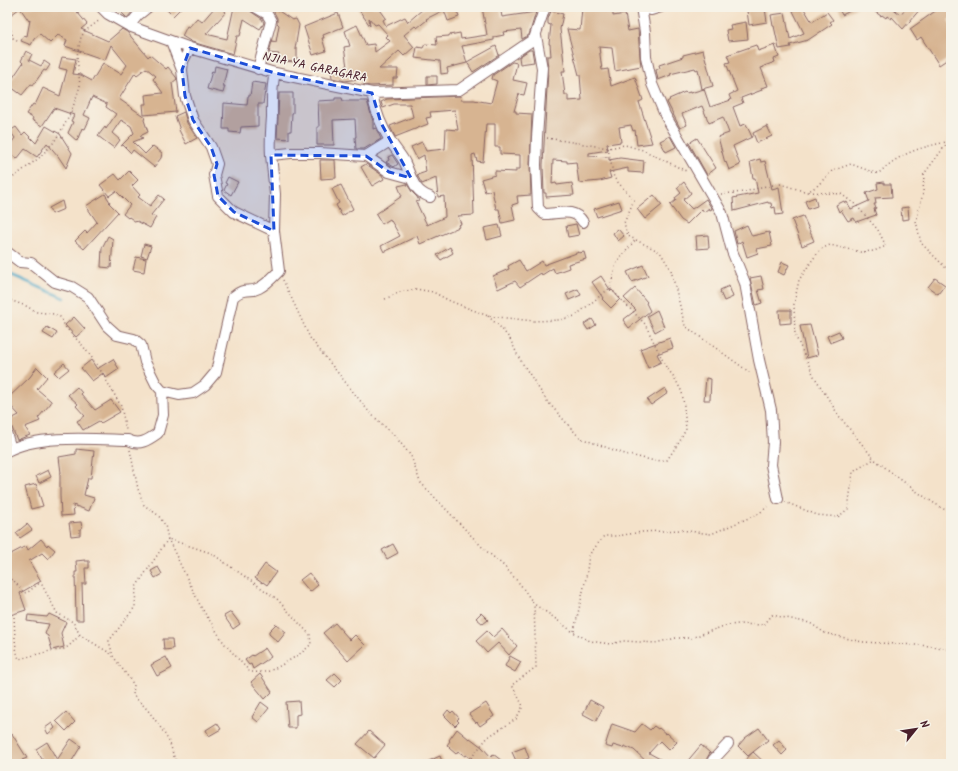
<svg xmlns="http://www.w3.org/2000/svg" width="958" height="771" viewBox="0 0 958 771" font-family="Kalam,sans-serif">
<style>
.lines{fill:none;stroke-linecap:round;stroke-linejoin:round}
.stream{stroke:#48a7c7;stroke-width:2.5}
.building{fill:#d7b491}
.lane-casing{stroke:#866363;stroke-width:7}
.street-casing{stroke:#866363;stroke-width:12}
.path{stroke:#866363;stroke-width:1.5;stroke-dasharray:1 3;stroke-linecap:butt}
.lane{stroke:#fff;stroke-width:5}
.street{stroke:#fff;stroke-width:10}
.marked{fill:#1d4ed8;fill-opacity:0.2;stroke:#1d4ed8;stroke-width:3;stroke-dasharray:8 5;stroke-linejoin:round}
.labels{text-anchor:middle;stroke-width:3;stroke-linejoin:round;paint-order:stroke}
.street-label{font-size:12px;fill:#4a1f2b;stroke:#f7f3e8}
</style>
<rect width="100%" height="100%" fill="#f7f3e8"/>
<filter id="ink" filterUnits="userSpaceOnUse"><feTurbulence type="fractalNoise" baseFrequency=".025" numOctaves="2"/><feDisplacementMap in="SourceGraphic" scale="8" xChannelSelector="R" yChannelSelector="G"/><feConvolveMatrix kernelMatrix="1 2 1 2 8 2 1 2 1" color-interpolation-filters="sRGB"/></filter>
<filter id="wash" filterUnits="userSpaceOnUse"><feTurbulence type="fractalNoise" baseFrequency=".012" numOctaves="4" result="noise"/><feDisplacementMap in="SourceGraphic" scale="16" xChannelSelector="R" yChannelSelector="G"/><feGaussianBlur stdDeviation="0.9" result="paint"/><feColorMatrix in="noise" values="0 0 0 0 0 0 0 0 0 0 0 0 0 0 0 0 0 1.4 0 .05"/><feComposite in="paint" operator="in"/></filter>
<g filter="url(#wash)">
<rect width="100%" height="100%" fill="#f4e2ca"/>
<g class="lines">
<!-- stream -->
<path class="stream" d="M7,273l57,25"/>
</g>
<g id="blocks">
<!-- building -->
<path class="building" d="M7,7h66l14,17 -6,5 27,12 14,-12 5,3 21,25 2,-2 16,14 2,-2 8,10 1,2 -5,4 4,29 -32,3 -1,-11h3l-1,-9 18,-2 -10,-14 3,-3 -10,-8 -9,7 -2,-2 -16,26 26,18 -1,3 4,12 -8,4 3,2 -10,4 12,12 8,-8 9,7 -1,5 -7,9 -21,-17 -2,3 -8,-8 -2,1 13,-13 -3,-7 -10,-6 -9,13 8,7 -6,8 -16,-12 7,-9 1,2 10,-15 -10,-7 1,-3 -15,-7 -8,18 6,3 -5,11 -3,-1 -5,13 -9,-8 5,-11 -2,-1 3,-6 -20,-7 -12,18 -10,-6 1,-2 -7,-4 7,-10 2,1 8,-17 17,8 7,-26 -8,-2 3,-11 14,2 -3,15 8,1 11,6 11,-18 18,11 6,-9 -16,-20 -6,15 -40,-14 2,-6 -9,-5 -8,8 -10,-9 -6,5 -3,6 -10,-4 3,-6 3,1 3,-16 -1,1 -9,-13 -13,10z
M125,7h6l3,3 -7,8 -7,-7z
M164,7h18l-9,9z
M215,7h5l6,5 -20,22 21,5 7,-32h15l1,4 12,8 2,4 -4,6 -16,-10 -4,17h-3l-4,18 -41,-12 -10,-6 5,-10 2,1 8,-9 5,4z
M268,7h5l19,13 4,-1 3,6 -4,24h2v13l-19,-1 1,-7 -10,-1 3,-12 4,1 3,-17 -2,-2v-5l-5,-10 -1,1z
M357,7h21l8,11 -3,2 3,6 19,-9 3,5 15,-13 5,-2h28l3,10 -11,4 -4,-11 -18,9 1,1 -10,8 -2,-2 -11,9 10,12 -10,9 -5,-5 -20,18h19l-1,9h-4v7l-23,1 -6,-1v-7l-19,3 -13,-3 -1,-8 16,-3 -3,-20 6,-1 -5,-15 12,-6 9,20 8,-1 1,8 15,-11 -4,-4 2,-2 -10,-11 -3,1 -6,-7 1,8z
M482,7h18l2,10 34,-5 -7,23 -7,4 -1,-9 -18,2 1,3 -10,2v3l-32,6 5,17 -20,5 1,5 -7,1 -1,-13 -25,-3 2,-11 6,1 2,-4 12,1 -1,-8 13,-1v-1l11,-2 1,6 26,-4z
M599,7h14v9l12,-2 3,17 10,-2 2,28 1,9 -26,5 -3,-23 -13,-1 3,23 6,-1 3,17 24,-9 8,23 -4,2 13,41 -15,2 -2,-15 -2,1 -2,-6 -12,2 2,15 -14,2 1,6 -19,3v3l20,1v3l11,-2 24,3 -1,12 -15,-1v-4l-19,4 2,6 -11,3 -21,2 -3,-21 -9,1v-2l-14,-1 -1,24 4,-1 1,2 15,-2 2,12 -28,2v-4h-2l-1,-28 5,-97 -1,-8v-4h4l-1,-12h-1l2,-19 -3,-1v-5l3,-8 12,3 -3,15 5,42h-3l3,24h3v6l14,-1 -2,-25h-1l-12,-46 13,1 2,-22 17,2z
M791,7h12l9,15 15,-10 6,8 -3,2 2,2 -24,16 -18,5 1,2 -12,2 -5,-23h-1l-2,-11 14,-2 5,26 14,-6z
M838,7h20l-16,8z
M868,7h23l9,7 8,-7h14l-19,22 -11,-12 -1,2 -4,-3 -1,2 -4,-3 -1,1z
M941,7h10v11l-3,2 3,6v31l-12,8 -18,-28 -4,3 -7,-11z
M765,8l2,14 -18,3 -2,-14z
M338,13l5,14 -20,8 1,3h-2l4,13 -13,4 -9,-28z
M746,22l2,17 -20,2 -2,-11 5,-1 -1,-4z
M756,45l2,6 17,-6 4,12 -5,2 1,3 -11,4v1l-3,1 7,18 -7,2 1,2 -21,8 2,5 -10,4 7,19 6,-2 6,13 -19,9 7,19 -11,5 -3,-8 -1,1 -7,-26 11,-4 -6,-16 -14,6 -7,-17 -20,8 5,11 -7,3 -13,-26 3,-2 -1,-1 16,-7 1,1 4,-1v1l14,-4 6,18 21,-7 -2,-5 8,-4 -11,-28 4,-1 -3,-7z
M496,46l3,9 -26,17 -6,-10z
M529,50h3l2,12 -14,2 -1,-7z
M703,50l10,36 -11,3 -4,-20 -2,1 -1,-2 -25,6 1,1 -13,5 -2,-10 4,-2 -1,-3 24,-8v-2z
M26,51l6,3 -3,6 12,6 3,-5 6,4 -4,6 -2,-1 -11,15 -2,-1 -9,11 -14,-10 15,-22 -2,-2z
M512,62l5,1 -4,17 14,3 -3,12 -5,-1 -5,17h2v2l16,1 -2,51 1,30 -14,1 1,7 -6,2 3,15 -13,3 -3,-14h-3l-4,-19 -7,2 -4,-13 14,-4v-4l21,1v-3h4v-14l-20,-1v-7h-5v-23h-9l-3,38 -6,-1 -2,-7 -3,1 2,60 -16,1 3,8 -3,1 1,2 -39,17 -3,-8 -33,16 -3,-6 19,-10 -10,-17 -8,5 -6,-10 26,-18 -4,-10 9,-2 5,8 5,5 2,4 -3,1 11,23 18,-8 -1,-21 -6,1 -2,-19 -14,6 -5,-9 9,-3 -2,-17 -7,4 -6,-12 11,-5 4,9 19,-2 1,-20 12,1 -3,-20 -25,2 1,5 -5,1 2,6 -33,13 -5,-11 23,-9 -3,-13h-16l-11,4 -2,-6 6,-3 73,-3 1,4h13l17,3 6,-22 -5,-2 1,-4z
M215,66l12,3 -4,17h2l-2,7 -16,-4 5,-18 2,1z
M427,76h10v8l-10,1z
M252,82l14,2 -3,20h-5v22l-17,1 -1,6 -11,-1v-3h-6l1,-26 23,2 1,-9h2z
M279,93h14v20h-1l-1,18h-2v8l-12,-1z
M335,98h7l1,3h24l6,20v8l3,-1 5,11 -17,10h-8l-1,-12h1l-1,-18 -22,1 1,25h-17v-18h2l-1,-26 17,-1z
M184,112l3,11 10,15 -11,6 -7,-14h1l-5,-14z
M46,126l14,8 12,19 -6,15 -8,-12 -11,-13 -10,14 -12,-8 -8,10 -10,-8 3,-4 -1,-1 6,-8 -5,-7 6,-4 6,8 3,-3 11,11z
M767,126l5,10 -15,7 -4,-10z
M670,136l6,11 -10,5 -6,-11z
M697,138l19,30 -9,7 -18,-32z
M392,155l6,9 -4,3 -8,-5 3,-2 -1,-3z
M760,159l1,3 4,-1 7,28 7,-2 4,27 -7,1 -1,-8 -3,1 -1,-5h-3v-1l-34,9 -1,-13 25,-5 -3,-15h-2l-3,-16z
M320,160h15l1,18 -15,1z
M366,164l16,11 2,4 -12,7 -11,-19z
M129,171l9,9 -6,6 8,9 -2,2 12,9 9,-11 5,4 -13,16 5,2 -6,11 -13,-7 -1,1 -7,-5 -1,1 -5,-4 7,-9 -14,-14 -7,5 -9,-11 15,-11 5,6z
M228,177l10,5 -7,13 -7,-5 3,-6 -2,-1z
M684,182l7,11 -8,7 9,9 14,-10 6,10 -2,1 -1,-2 -5,4 -2,-3 -15,15 -6,-4 -11,-15 6,-5 -1,-2 6,-5 -4,-5z
M884,182v2h7l1,13 -17,1 1,6h-2l2,4 -2,1 2,6 -20,7 -2,-4 -6,3 -7,-11 -2,2 -3,-7 8,-4 1,2 2,-1 4,7 18,-8 -3,-8 12,-4 -1,-6z
M341,185l12,24 -11,7 -6,-11 3,-2 -7,-14z
M105,194l5,8 -1,1 9,9 -34,37 -9,-8 10,-10 2,2 10,-11 -11,-16z
M654,195l8,10 -17,14 -8,-10z
M815,197l2,9 -9,3 -3,-8z
M62,201l2,8 -12,5 -3,-6z
M619,201l3,8 -25,8 -3,-8z
M908,207l1,12 -7,1 -1,-12z
M803,216l11,25 -12,5 -10,-26z
M576,224l3,11 -11,2 -2,-11z
M499,225l3,11 -15,4 -3,-12z
M747,225l5,11 17,-4 3,14 -16,3 2,4 -11,4 -5,-16 -5,3 -3,-13z
M618,229l6,7 -6,5 -5,-8z
M708,235l1,13 -12,1 -1,-13z
M108,236l5,3 -2,29 -10,-1 1,-19z
M144,244l7,2 -4,12 -6,-2z
M450,247l3,6 -12,7 -4,-5z
M579,252v1l5,-1 2,7 -18,5 1,4 -14,5 -2,-5 -11,7 -1,-2 -21,14 -5,-6 -17,8 -5,-13 16,-7 -1,-3 11,-6 7,11 16,-10 2,4z
M136,257l10,2 -2,13 -11,-2z
M782,262l7,3 -5,10 -6,-3z
M643,265l5,11 -16,6 -5,-10z
M601,276l10,15 1,-1 8,9 -9,9 -9,-9 1,-1 -11,-16z
M761,276l3,13 -6,1 4,13 -6,2 -6,-27z
M935,278l10,7 -7,9 -10,-7z
M729,286l4,11 -9,4 -4,-9h1l-1,-2z
M635,288l12,14 -1,1 4,8 -21,17 -6,-8 13,-10 -12,-12z
M578,289l3,6 -12,5 -3,-6z
M657,310l7,17 -9,5 -8,-16z
M779,310h12v13l-11,1z
M74,317l11,12 -9,8 -11,-12z
M592,319l4,6 -8,5 -4,-6z
M810,325l8,30 -11,3 -7,-32z
M47,327l10,6 -4,6 -10,-6z
M839,331l3,7 -12,5 -3,-7z
M670,338l3,10 -16,6 4,8 -13,6 -8,-19z
M113,359l6,10 -13,9 -3,-5 -11,8 -11,-13 10,-8 6,9z
M64,363l5,6 -10,8 -5,-5z
M37,367l10,10 -10,12 14,12v2l-13,15 2,3 -15,6 5,8 -13,5 -6,-15 -4,-2v-2l12,-6 -10,-11 1,-1 -3,-4 23,-22z
M706,378l5,1 -1,21h-6z
M77,387l5,6 -1,1 14,16 16,-10 9,12 -19,11 -2,-2 -16,9 -6,-9 8,-5 -9,-10 2,-2 -10,-9z
M665,388l3,5 -17,12 -4,-5z
M76,449l18,2 -3,27h-3l-4,17 10,3 -5,13 -16,-6 1,10 -13,1 -1,-20v-23h1l-2,-16 17,-3z
M48,470l3,7 -12,6 -3,-7z
M36,484l7,22 -12,3 -6,-22z
M81,522l1,6 -2,1v6l-9,1 -2,-13z
M27,524l5,6 -12,8 -4,-5z
M41,539l6,7 1,-2 7,6 -7,9 -6,-6 -13,8 12,20 -21,12 6,17 -19,6v-60l19,-10 2,4z
M393,544l5,9 -11,6 -5,-9z
M85,560v1h4v7h-4l1,16h-4l1,36h-7l-1,-48h2l-1,-11z
M265,564l11,8 -9,13 -4,-3 -1,1 -7,-5z
M158,567l4,7 -7,4 -4,-7z
M309,573l9,12 -8,7 -10,-12z
M231,612l9,12 -7,5 -9,-13z
M481,613l7,7 -5,4 -7,-6z
M49,614l17,8 -5,11 3,14 -12,3 -4,-14 -3,-2 4,-10 -22,-3 1,-6 19,2z
M335,623l15,17 5,-5 10,10 -17,16 -25,-28z
M276,624l10,8 -8,10 -9,-8v-3z
M502,629l15,17 -8,9 -11,-12 -11,10 -11,-12 11,-10 6,6z
M163,639h9l1,10 -9,1z
M265,648l6,9 -18,12 -2,-5 -2,1 -4,-5 7,-5 1,1z
M510,656l11,6 -6,10 -10,-6z
M166,657l6,11 -15,8 -6,-11z
M335,673l7,7 -7,7 -8,-7z
M260,674l12,18 -7,7 -14,-17z
M590,700l13,7 -7,14 -13,-7z
M299,701l1,13 -4,1v13h-8l-2,-26z
M261,702l8,6 -11,14 -6,-5z
M486,703l8,13 -14,10 -3,-4 -1,1 -7,-9z
M448,710l3,3 2,-2 6,7 -2,2 2,2 -4,4 -11,-11z
M66,712l9,10 -9,9 -10,-10z
M52,723l3,5 -7,6 -3,-6z
M217,723l4,6 -12,7 -3,-6z
M612,724l23,8 7,-8 8,6 4,-4 4,3 1,-1 7,6 1,-1 10,9 -8,8 -9,-9 -11,12 20,11h-20l-15,-14 -10,-4 -1,2 -10,-3 -1,3 -7,-2z
M759,728l9,12 -20,16 -10,-10 7,-8z
M457,729l12,10 1,-1 12,9 9,10 2,-3 13,10h-29l-7,-6 -4,-3 -1,1 -7,-5 -2,3 -7,-6 1,-1 -3,-2 3,-4 -1,-1z
M369,731l16,14 -11,13 -17,-14z
M12,734l15,24 -5,2 3,4h-18v-27z
M71,739l10,7 -11,18h-25l-9,-15 11,-7 10,18z
M779,740l8,10 -5,5 -9,-10z
M701,745l9,8 -3,5 -1,6h-21z
M525,747l4,11 -12,5 -5,-11z
M753,752l13,12h-24z
M440,756l3,8h-21z"/>
</g>
</g>
<g filter="url(#ink)">
<use href="#blocks" fill-opacity="0" stroke="#866363" stroke-width="1"/>
<g class="lines">
<defs>
<path id="lane" d="M7,427l6,20"/>
<path id="street" d="M101,7l7,7 21,12 61,22 85,25 97,20 87,-3 75,-51 11,-32
M255,7l12,7 4,7 -13,48
M641,7l4,25 1,25 6,27 13,31 57,98 10,38 13,32 14,77 12,50 2,32 -2,23 7,34
M641,7l10,3 10,-3
M129,26l9,-11 10,-8
M536,36l6,32 -5,69 -1,28 2,43 6,6c14,0 30,-7 39,8
M171,41l11,29
M190,48l-7,13 -1,9 3,26 8,24 18,27 6,17 -3,11 4,21 16,16 40,19
M372,93c3,17 10,35 19,49 4,7 11,14 14,21 7,15 8,28 25,34
M271,155c-1,-13 0,-25 1,-38 0,-15 -1,-29 3,-44
M366,156l23,16 22,6
M7,252l13,10 11,1 24,19 17,5 16,10 19,29 10,9 17,4 7,6 4,17 11,22 6,7
M7,451c32,-17 86,-12 121,-11 12,6 20,0 30,-7l5,-18 -1,-24 17,4 14,-2 12,-8 11,-13 17,-75c12,-11 15,-3 26,-9 8,-4 14,-11 20,-17l-5,-40 1,-37 -4,-39 20,-2h29l46,3 24,-15
M712,764l1,-4 15,-16"/>
</defs>
<!-- lane casing -->
<use href="#lane" class="lane-casing"/>
<!-- street casing -->
<use href="#street" class="street-casing"/>
<!-- path -->
<path class="path" d="M7,23l5,10 1,5 6,3
M547,138l61,10 17,-3 18,5 43,21
M948,142l-24,32 -1,19 -7,28 5,22 30,30
M608,148l6,30 20,22 -10,23 4,13 32,16 11,18 14,56 67,48
M7,182l32,-24 15,-16 11,-18 6,-11 9,-27 -3,-30 4,-19 4,-6 15,-11
M7,192l2,8 -2,19
M809,192l32,2 15,11 22,25 8,16 -12,5 -14,1 -30,-7 -9,4 -8,10 -14,21 -5,24 1,31 19,41 25,40 35,43
M721,194l24,-2 16,-5 19,-3 27,8 10,-6 15,-15 19,-7 24,9h4c22,-21 43,-26 72,-32
M283,280l27,58 60,75 25,23 16,20 9,26 64,67 20,17 16,18 14,20 15,10 24,18 17,9 20,3 13,-3 32,2 21,-5h15l33,-12 14,-2 26,1 8,-10 38,8 15,10 37,9 71,4 18,4
M7,299l19,7 11,6 17,2 6,3 6,11 17,18 15,20 23,40 5,24
M385,299l15,-7 16,-3 17,3 17,9 38,15 46,5 26,-1 15,-4 35,-28 6,-24 19,-24
M488,316l13,12 9,11 9,19 28,43 33,37 45,16 30,7 12,-1 13,-19 6,-12 -2,-23 -2,-14 -8,-15 -8,-10 -21,-43 -35,-36
M130,450l8,39 6,16 14,10 7,10 3,14 33,68 23,36 26,29c6,0 13,1 19,-1 10,-4 35,-18 42,-27l-1,-9 -33,-36 -66,-46 -43,-14
M785,502l32,13 21,2 10,-8 5,-37 21,-13c25,19 49,39 77,54
M168,539l-32,48 -1,20 -26,34 4,15 21,29 -1,10c3,4 7,7 11,11 6,6 21,27 25,36 4,7 3,16 10,22
M7,580l3,-1 4,2 10,12 4,-1 10,-8 4,1 15,28 16,9 7,13 33,20
M14,617c1,14 0,29 5,42l31,-8 12,-1 7,-4 11,-11
M574,631l12,-53 3,-23 15,-19h13l25,-4 39,-2 30,4 47,-20 12,-9
M466,764l22,-27 28,-18 7,-13 -11,-21 24,-18 -2,-63"/>
<!-- lane -->
<use href="#lane" class="lane"/>
<!-- street -->
<use href="#street" class="street"/>
</g>
</g>
<!-- marked area -->
<path class="marked" d="M190,48l85,25 97,20 9,30 30,55 -22,-6 -23,-16 -95,-1 3,76 -40,-19 -16,-16 -4,-21 3,-11 -6,-17 -18,-27 -8,-24 -3,-26z"/>
<g class="labels">
<!-- street labels -->
<g class="street-label">
<text transform="translate(315 67) rotate(12)" y="4">NJIA YA GARAGARA</text>
</g>
</g>
<!-- margin -->
<rect width="958" height="771" fill="none" stroke="#f7f3e8" stroke-width="24"/>
<!-- north arrow -->
<g transform="translate(916 729) rotate(60)" stroke="#f7f3e8" stroke-width="3" paint-order="stroke">
<path d="M0-3L7 15L0 10L-7 15Z" fill="#4a1f2b"/>
<text y="-6" font-size="11" font-weight="bold" text-anchor="middle" fill="#4a1f2b">N</text>
</g>
</svg>
